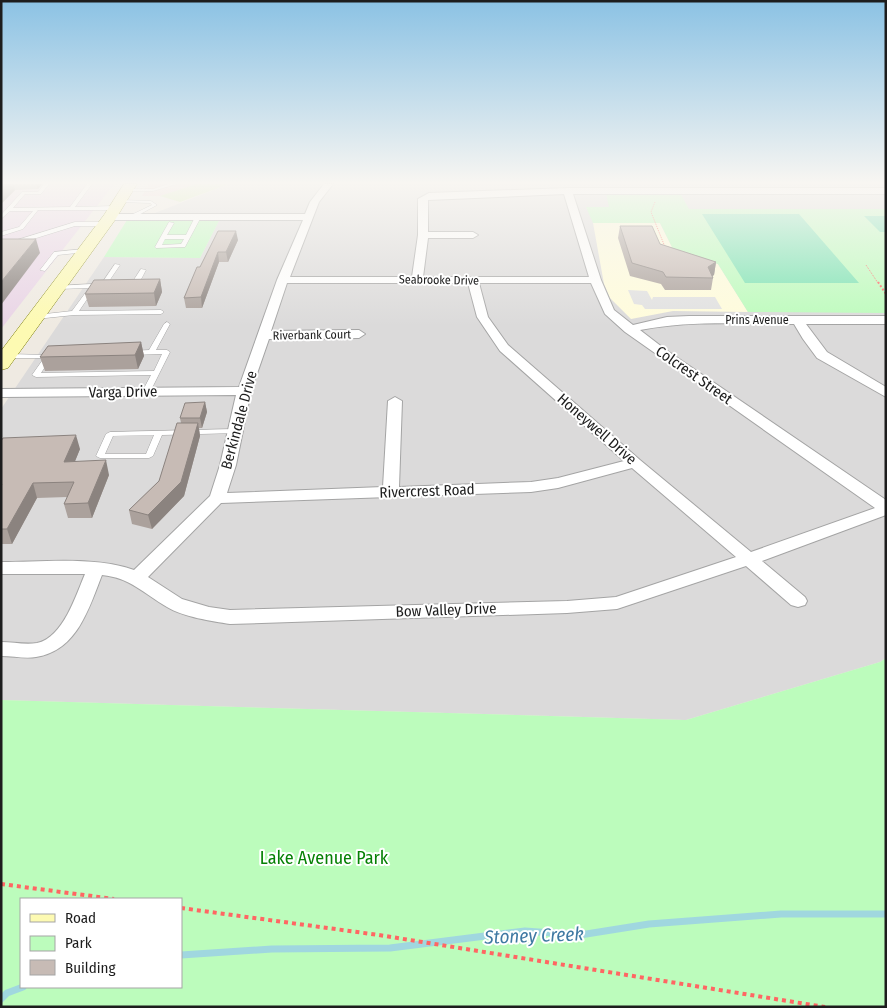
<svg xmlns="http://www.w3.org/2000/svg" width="887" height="1008" viewBox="0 0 887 1008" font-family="'Fira Sans Condensed',sans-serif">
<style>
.residential{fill:#dbdada}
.commercial{fill:#f1d0d2}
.industrial{fill:#e9d4e6}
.education{fill:#fffcdb}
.grass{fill:#ceeca5}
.park{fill:#bcfcbc;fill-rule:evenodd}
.pitch{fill:#7be3b2}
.parking{fill:#e1e1e1}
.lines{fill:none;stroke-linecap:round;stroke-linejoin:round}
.stream{stroke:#a0d7df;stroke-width:7}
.lane-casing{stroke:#a4a4a4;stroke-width:1}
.street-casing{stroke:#a4a4a4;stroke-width:2}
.secondary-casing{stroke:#767800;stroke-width:1}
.path-far2{stroke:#ff6663;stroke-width:1;stroke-dasharray:1 1;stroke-linecap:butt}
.path-far1{stroke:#ff6663;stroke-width:2;stroke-dasharray:2 2;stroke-linecap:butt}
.path{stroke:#ff6663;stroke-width:4;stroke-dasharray:4 4;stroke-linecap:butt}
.lane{fill:#fff;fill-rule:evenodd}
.street{fill:#fff;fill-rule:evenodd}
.secondary{fill:#fdfab2;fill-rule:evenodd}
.wall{fill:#aba19c}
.shaded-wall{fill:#8b837f}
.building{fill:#c7bbb5;stroke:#8b837f}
.labels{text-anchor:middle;stroke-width:4;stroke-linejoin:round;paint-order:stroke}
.far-street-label{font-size:12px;fill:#1d1d1d;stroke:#fff}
.street-label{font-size:15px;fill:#1d1d1d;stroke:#fff}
.near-park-label{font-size:18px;fill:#068105;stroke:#fff}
.near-water-label{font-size:19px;font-style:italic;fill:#3f79a2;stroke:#fff}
</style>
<rect width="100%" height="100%" fill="#efeae2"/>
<!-- residential -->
<path class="residential" d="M229,184h657v474l-6,4 -194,58 -685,-20v-291l103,-152 96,1 23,-45h-68z"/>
<!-- commercial -->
<path class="commercial" d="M149,184h47l2,1 -38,11h-18z"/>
<!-- industrial -->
<path class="industrial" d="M1,184h113l-113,145z"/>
<!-- education -->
<path class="education" d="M593,223h67l13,26 45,15 30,48 -75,-1 -42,8 -21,-21 -6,-14z"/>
<!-- grass -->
<path class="grass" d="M196,184h33l-49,18 -20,-6z"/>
<!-- park -->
<path class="park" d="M606,193h74l9,16h197v104l-138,-1 -30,-48 -45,-15 -13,-26h-67l-7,-16h23z
M220,219l-20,39 -96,-1 23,-37z
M886,658v349h-885v-307l685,20 194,-58zM21,899h160v88h-160z"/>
<!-- pitch -->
<path class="pitch" d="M702,214h97l60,69h-114z
M864,216h22v16h-6z"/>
<!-- parking -->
<path class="parking" d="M628,290l19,1 5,9 1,-3h62l7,12h-77l-3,-4 -8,-1z"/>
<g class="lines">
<!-- stream -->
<path class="stream" d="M181,955l91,-6 118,-1 135,-17 55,4 69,-11 132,-10h105
M1,999l6,-6 16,-6"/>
<defs>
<path id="lane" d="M44,184h5l-8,10h-16l-12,14 57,-1 17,-23h5l-17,23 40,-1 3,2 -3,2h-77l-15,19 -22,7v-4l18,-5 14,-16h-23l-9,8v-4l21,-23h16z
M168,184h9l-24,7h-26l-2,-1 2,-1h26z
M120,200l31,1 6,4 -26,14 -3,-2 1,-1 23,-11 -2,-2 -32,-1v-1z
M198,215l3,2 -16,30 -29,1 -1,-1 14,-25 5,1 -7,12h19l9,-18zM165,239h19l-3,5 -19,1z
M75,222h30l3,2 -3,2h-30l-74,23v-4z
M84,249l3,2 -1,1 -28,3 -13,16 -5,-1 14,-18z
M115,264l5,1 -15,22h-4l-1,-1z
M141,269l5,1c-4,7 -8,19 -17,17l-1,-1 3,-2z
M92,284l4,2 -17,25 82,-1 3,2 -3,2 -87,1 -38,4 -3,-2 3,-2 36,-4 17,-23 -31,1 -2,-1v-2z
M167,322l3,2 -14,26h11l3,2 -20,40 -4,2 -4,-2 9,-17 -115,2 -4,-2 12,-17h-37l-3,-2 3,-2 44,1 1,1 -11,17 113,-2 8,-17 -31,1 -3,-2 3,-2 18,-1 15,-26z
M235,429l4,2 -1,2 -76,2 -9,21 -4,2h-49l-4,-2 10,-22 4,-2zM154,435l-8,19h-41l8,-18z"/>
<path id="street" d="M324,184h9l-14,18 -29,75h122l6,-42v-36l11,-6 139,-5h318v6h-313l28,86 13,30 19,15 34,-8 22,-1h197v8h-80l21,28 59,35v10l-69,-39 -14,-19 -9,-15c-51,0 -103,-4 -154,6l26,20 220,150v15l-124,46 43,36 2,4 -2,4 -7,2 -7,-2 -45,-39 -129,43 -50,4 -337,11c-18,-3 -47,-7 -63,-17 -24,-14 -36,-29 -65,-32 -13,33 -25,76 -66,82 -11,2 -23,-1 -35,-1v-14c12,0 24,3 36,1 26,-5 39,-48 48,-69h-84v-12c40,0 96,-6 133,8l76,-74 10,-31 16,-70 -235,2v-8l238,-2 38,-107 26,-60h-193l-5,-3 5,-3h195l5,-12zM564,194l25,83h-166l5,-39h45l5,-3 -5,-3h-45v-32zM287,283h181l9,34 23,34 124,110 -66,17 -27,4 -132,5 3,-86 -7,-4 -7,4 -5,86 -156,6 9,-28 15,-74 18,-52 90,-1 6,-4 -6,-4 -88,1zM479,283h112l14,31 20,18 250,176 -124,44 -111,-92 -132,-115 -20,-28zM632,468l104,89 -120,40 -49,4 -337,9 -21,-3 -27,-8 -34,-22 73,-74 310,-11 27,-4z"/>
<path id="secondary" d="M124,184h13l-22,36 -107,148 -7,2v-19l103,-136z"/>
</defs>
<!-- lane casing -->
<use href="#lane" class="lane-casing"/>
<!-- street casing -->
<use href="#street" class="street-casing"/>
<!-- secondary casing -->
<use href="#secondary" class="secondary-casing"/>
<!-- path-far2 -->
<path class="path-far2" d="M655,202l-4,10 14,35
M866,265l12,18"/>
<!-- path-far1 -->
<path class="path-far1" d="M878,282l8,12"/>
<!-- path -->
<path class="path" d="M1,884l113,15
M181,908l198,27 446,72"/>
<!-- lane -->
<use href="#lane" class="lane"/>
<!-- street -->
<use href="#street" class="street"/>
<!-- secondary -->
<use href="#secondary" class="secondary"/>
</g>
<!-- wall -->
<path class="wall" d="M1,184h41l-4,5 -23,1 -14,14z
M620,226l40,18 56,18 -2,13 -2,1 1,2 -2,12h-46l-4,-6 -31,-8 -12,-38z
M218,231l20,9 -10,22h-9l-17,46h-16l-2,-10z
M160,279l2,13 -6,14 -67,1 -4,-13z
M141,342l3,14 -6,13 -93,2 -5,-14z
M205,402l2,10 -5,16h-3l1,8 -16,60 -32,33 -20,-5 -3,-14 30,-29 22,-58 -1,-5z
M1,441l79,8 -5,12 34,14 -17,43h-24l-4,-14 3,-7 -30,1 -25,46h-11z"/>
<!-- shaded-wall -->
<path class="shaded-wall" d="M2,184h12l1,6 -14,14z
M36,184h6l-4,5z
M236,231l2,9 -10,22 -2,-10z
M36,239l4,14 -39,52v-23z
M218,252l1,10 -17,46 -1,-11z
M716,262l-2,13 -5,3 -1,-11z
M160,279l2,13 -6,14 -2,-13z
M141,342l3,14 -6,13 -3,-14z
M205,402l2,10 -5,16 -2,-10z
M198,423l2,13 -16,60 -32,33 -4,-14z
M76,435l4,14 -11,27 -5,-14z
M106,460l3,15 -17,43 -4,-15z
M33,483l4,15 -25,46 -5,-15z"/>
<!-- building -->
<path class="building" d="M620,226h32l8,18 56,18 -8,5 5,11 -47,-1 -3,-5 -31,-9z
M218,231h18l-10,21h-8l-17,45 -17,1 13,-31h3z
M1,239h35l-35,43z
M160,279l-6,14 -69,1 9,-14z
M141,342l-6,13 -95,2 8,-11z
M205,402l-5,16h-20l5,-15z
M177,423h21l-17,59 -33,33 -19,-5 30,-29z
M76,435l-12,27 42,-2 -18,43 -24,1 10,-22 -41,1 -26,46h-6v-43l1,-2h-1v-43l2,-3z"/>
<!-- sky -->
<linearGradient id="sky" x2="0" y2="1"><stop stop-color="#8bc2e4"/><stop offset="0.56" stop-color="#f8f6f2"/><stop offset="1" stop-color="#f8f6f2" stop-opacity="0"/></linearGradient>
<rect width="887" height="326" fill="url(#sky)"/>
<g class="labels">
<!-- far-street labels -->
<g class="far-street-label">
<text transform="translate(439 280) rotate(1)" y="4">Seabrooke Drive</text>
<text x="757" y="324">Prins Avenue</text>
<text transform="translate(312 335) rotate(-1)" y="4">Riverbank Court</text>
</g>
<!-- street labels -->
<g class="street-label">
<text transform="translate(694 375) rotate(35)" y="5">Colcrest Street</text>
<text transform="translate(123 392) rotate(-1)" y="5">Varga Drive</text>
<text transform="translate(239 420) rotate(-75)" y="5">Berkindale Drive</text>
<text transform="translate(597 429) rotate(41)" y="5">Honeywell Drive</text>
<text transform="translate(427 491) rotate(-2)" y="5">Rivercrest Road</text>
<text transform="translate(446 610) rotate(-2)" y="5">Bow Valley Drive</text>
</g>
<!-- near-park labels -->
<g class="near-park-label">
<text x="324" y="864">Lake Avenue Park</text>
</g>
<!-- near-water labels -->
<g class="near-water-label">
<text transform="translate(534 935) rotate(-2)" y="7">Stoney Creek</text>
</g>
</g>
<!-- border -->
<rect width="887" height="1008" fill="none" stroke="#1d1d1d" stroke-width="5"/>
<!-- legend -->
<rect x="20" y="898" width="162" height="90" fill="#ffffff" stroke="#a5a5a5"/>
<rect x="30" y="914" width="25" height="8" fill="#fdfab2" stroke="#a5a5a5"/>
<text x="65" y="923" font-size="15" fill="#1d1d1d">Road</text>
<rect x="30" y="936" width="25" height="15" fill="#bcfcbc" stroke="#a5a5a5"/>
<text x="65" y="948" font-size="15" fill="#1d1d1d">Park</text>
<rect x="30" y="960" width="25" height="15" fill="#c7bbb5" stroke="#a5a5a5"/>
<text x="65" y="973" font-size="15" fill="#1d1d1d">Building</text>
</svg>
